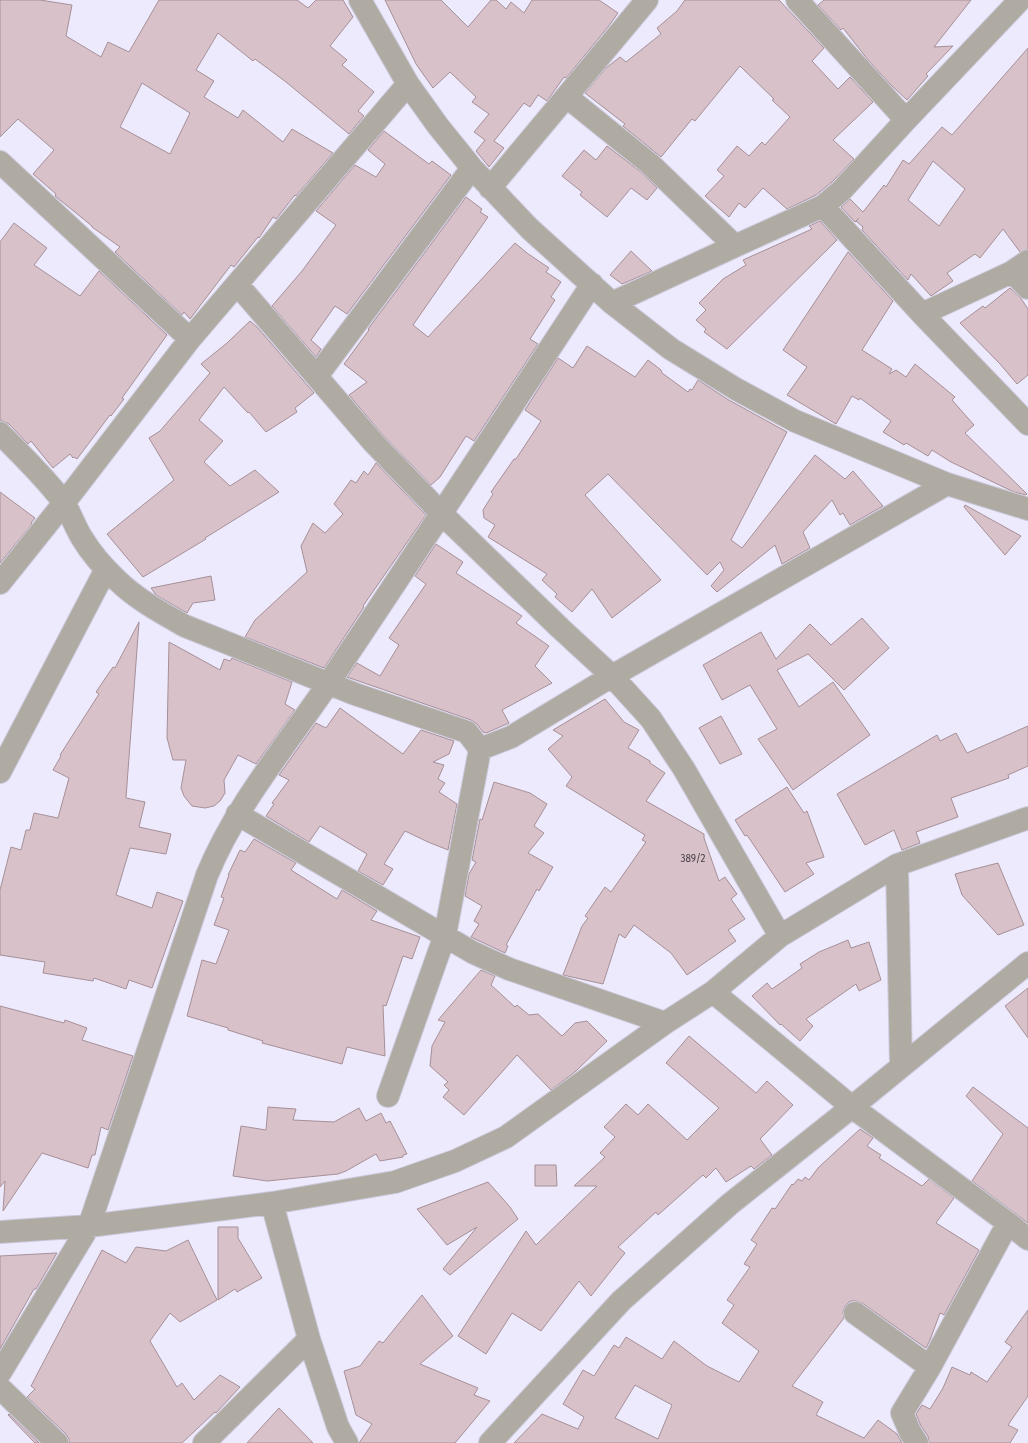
<svg xmlns="http://www.w3.org/2000/svg" width="1028" height="1443" viewBox="0 0 1028 1443" font-family="'Fira Sans',sans-serif">
<style>
.building{fill:#d8c1c9;stroke:#a69098;fill-rule:evenodd}
.lines{fill:none;stroke-linecap:round;stroke-linejoin:round}
.minor-casing{stroke:#cbc8da;stroke-width:24}
.minor{stroke:#afaba3;stroke-width:22}
.labels{text-anchor:middle;stroke-width:4;stroke-linejoin:round;paint-order:stroke}
.number-label{font-size:10px;fill:#463f46}
</style>
<rect width="100%" height="100%" fill="#eeeafe"/>
<!-- building -->
<path class="building" d="M0,0h40l32,5 -6,31 35,21 7,-15 21,10 30,-52h138l11,8 8,-8h27l10,17 -23,29 17,14 -5,5 32,27 -16,19 6,5 -15,18 -63,-52 -31,-23 -2,2 -35,-28 -22,37 18,11 -10,16 34,21 5,-8 40,32 9,-13 41,24 -37,43 -1,-1 -19,24 -3,-2 -14,21 -1,-1 -24,30 -3,-2 -41,54 -6,-7 -2,3 -67,-63 5,-5 -28,-20v-1l-37,-30 1,-2 -23,-20 21,-24 -36,-31 -18,18zM142,83l48,30 -20,41 -50,-27z
M385,0h56l27,27 23,-27h5l10,9 5,-7 13,11 8,-13h67l19,13 -10,14 -42,51 -2,-1 -17,24 -9,-6 -8,12 -6,-4 -30,38 10,7 -15,19 -13,-16 9,-11 -11,-8 15,-18 -17,-12 4,-5 -26,-25 -17,16 -17,-24z
M685,0h94l45,48 -12,13 26,28 12,-12 23,25 -40,38 21,19 -22,23 -16,13 -29,14 -24,-21 -18,20 -6,-5 -10,14 -24,-21 19,-20 -7,-6 20,-24 12,10 13,-14 3,3 25,-28 -18,-17 2,-1 -34,-33 -45,55 -3,-2 -31,38 -38,-31 2,-2 -40,-31 21,-25 14,-11 6,5 35,-28 -4,-6 20,-17z
M824,0h147l-37,47 19,-1 -27,28 2,2 -21,24 -16,-15 -23,-25 -25,-32 -2,2 -23,-25z
M1028,48v201l-8,3 -17,-23 -23,29 -5,-4 -28,19 6,8 -22,15 -20,-22 -3,6 -46,-50 1,-3 -7,-6 3,-3 -4,4 -14,-15 9,-8 13,13 21,-27 2,2 17,-27 6,4 33,-37 10,8zM933,161l32,28 -26,37 -31,-26z
M384,131l45,33 3,-3 19,14 -104,139 -12,-8 -24,34 10,9 -5,8 -44,-51 30,-35 34,-46 -20,-14 39,-46 21,12 9,-13 -17,-14z
M607,146l35,27 15,15 -10,12 -16,-12 -24,29 -27,-22 2,-3 -20,-16 22,-26 12,10z
M466,197l16,12 -2,3 8,5 -75,108 15,12 87,-94 12,10 22,15 -3,4 15,10 -10,15 4,3 -25,39 8,5 -64,97 -8,-5 -26,41 -9,8 -49,-51 -33,-39 18,-13 -23,-18 25,-34 -1,-1z
M820,221l17,19 -110,109 -23,-17 2,-3 -10,-9 10,-10 -7,-7 24,-24 23,-14 -3,-5 69,-31 -3,-3z
M14,223l33,25 -13,17 46,31 19,-25 68,64 -45,63 2,1 -13,17 -1,-1 -33,44 -3,-2 -1,1 -3,-4 -17,14 -22,-27 -3,3 -19,-20 -9,-4v-178z
M631,251l21,20 -30,13 -12,-9z
M848,252l45,49 -31,49 30,19 -3,5 7,-4 10,7 9,-13 40,33 -3,3 22,25 -9,8 62,61 -1,1 -12,-3 -63,-30 -19,-12 -4,6 -22,-13 -2,2 -21,-13 8,-11 -31,-23 -1,2 -7,-4 -16,28 -49,-29 20,-28 -24,-17z
M1010,288l10,9 8,12v66l-11,9 -17,-20 -40,-41 23,-17 2,2z
M250,321l7,6 57,66 -19,15 2,4 -31,20 -17,-20 -1,1 -24,-26 -25,33 24,21 -19,21 26,24 25,-16 24,22 -74,46 1,1 -63,38 -36,-43 67,-54 -25,-42 11,-7 50,-58 -9,-9 26,-21z
M587,346l48,31 13,-17 13,10 1,3 26,19 2,-3 2,1 6,-10 29,19 60,33 -56,108 11,8 73,-93 30,24 8,-8 30,35 -33,19 -7,-12 -3,2 -8,-15 -29,32 7,16 -28,16 -7,-19 -58,47 -6,-6 13,-16 -4,-8 -13,13 -99,-101 -23,21 76,85 -49,38 -20,-29 -20,23 -17,-15 2,-3 -15,-14 5,-6 -59,-37 7,-12 -11,-7 -1,-8 10,-16 -2,-2 23,-33h2l25,-38 -16,-11 33,-52 15,10z
M376,463l50,52 -63,91 1,1 -40,61 -79,-31 10,-17 52,-48 -6,-26 12,-23 12,10 18,-19 -9,-10 17,-24 5,3 8,-12 4,4z
M0,492l35,26 -4,5 1,1 -32,39z
M965,505l56,31 -16,19 -41,-48z
M436,544l27,18 -7,11 66,43 -6,7 33,23 -14,20 17,17 -50,27 7,13 -23,10 -3,-1 -6,-8 -6,-4 -124,-43 10,-14 23,13 19,-31 -10,-7 37,-54 -11,-8z
M211,576l4,24 -22,3 -6,10 -31,-18 -5,-7z
M862,618l27,30 -45,42 -36,-36 -31,16 22,37 34,-25 37,53 -77,55 -35,-51 19,-10 -27,-44 -28,15 -19,-35 58,-33 15,27 34,-35 21,21z
M139,622l-13,176 19,4 -6,25 32,7 -5,20 -36,-6 -14,47 36,13 5,-16 26,9 -31,87 -23,-8 -3,9 -32,-11 -1,3 -50,-8 2,-11 -45,-7v-65l11,-43 10,3 5,-20h4l4,-17 24,5 11,-40 -16,-8 8,-14 -1,-1 39,-61 -3,-2 17,-25 2,1z
M169,642l51,28 4,-11 6,2 2,-3 60,24 -7,22 10,6 -39,54 -18,-9 -14,25 1,13 -5,8 -6,5 -9,2 -13,-2 -8,-10 -3,-8 5,-28h-13l-6,-22z
M605,699l19,23 15,8 -11,18 22,13v2l15,10 -19,28 58,33v4l15,43 6,-4 12,17 -6,5 14,20 -17,11 8,11 -49,34 -16,-22 -37,-28 -9,13 -6,-4 -16,50 -40,-9 19,-49 6,-8 -3,-2 20,-29 6,5 35,-50 -4,-2 3,-5 -79,-49 6,-9 -24,-28 15,-13 -10,-6z
M340,708l63,46 18,-24 33,11 -5,13 -16,8 11,3 -6,14 7,4 -6,9 18,12 -9,46 -20,-8 -23,-11 -21,33 9,5 -10,16 -25,-14 9,-17 -47,-28 -11,16 -43,-26 8,-12 -2,-1 17,-23 -10,-5 37,-52 10,5z
M721,716l21,38 -22,10 -21,-36z
M1028,726v40l-20,9 1,3 -58,20 7,19 -42,15 4,11 -18,7 -8,-20 -29,15 -28,-51 100,-59 3,6 16,-8 11,20z
M494,782l36,11 17,11 -13,22 10,7 -16,20 25,14 -14,24 -2,-2 -31,56 2,1 -3,7 -34,-16 8,-13 -5,-3 8,-15 -17,-10 4,-22 7,-12 -4,-2 8,-41 2,1z
M787,787l17,26 3,-2 17,46 -18,6 8,11 -29,18 -38,-57 -2,1 -10,-16z
M254,839l42,24 -5,7 46,29 5,-9 35,21 -6,9 49,17 -8,22 -9,-3 -17,50 -3,-1 2,51 -38,-9 -5,17 -80,-21 1,-2 -35,-11v-2l-41,-12 15,-56 14,4 13,-34 -15,-5 10,-27 -3,-1 8,-22h-1l12,-25 5,2z
M998,863l26,62 -26,10 -36,-40 -7,-21z
M848,940l3,8 18,-6 12,38 -22,11 -3,-7 -50,35 7,7 -13,15 -19,-17 -1,1 -28,-29 15,-13 5,6 30,-21 -2,-4 19,-12z
M481,970l14,6 -4,9 24,22 2,-2 12,10 9,-1 24,22 13,-13 12,-2 20,20 -31,30 -25,19 -34,-35 -53,60 -21,-18 6,-7 -5,-5 4,-3 -18,-16 2,-20 13,-24 -7,-2z
M1028,988v50l-23,-32z
M0,1006l64,17 1,-3 22,8 -5,12 51,16 -25,74 -7,-3 -6,28h-3l-4,13 -46,-15 -39,58 2,-30 -5,6z
M689,1036l67,57 11,-12 26,24 -33,34 12,16 -18,14 -3,-3 -25,16 -10,-14 -10,10 -3,-3 -45,40 -2,-3 -38,35 7,6 -34,43 -12,-15 -38,50 -29,-18 -26,41 -28,-18 68,-105 10,14 61,-59h-23l31,-29 -5,-4 15,-16 -11,-10 22,-23 12,11 10,-11 39,36 32,-32 -53,-45z
M973,1087l55,41v95l-56,-42 31,-47 -37,-38z
M268,1107l28,2 -3,11 41,2 25,-14 7,13 15,-8 5,10 4,-2 17,33 -4,1v2l-23,4 -4,-7 -30,17 -8,3 -71,7 -34,-5 8,-50 25,4z
M860,1129l13,9 -6,8 14,9 -2,3 43,28 7,-7 25,19 -18,25 43,27 -35,65 -4,-2 -10,27 -4,8 -64,-45 -6,-2h-6l-5,5 -2,6 1,6 -52,68 31,16 -7,13 48,23 14,-18 19,14 5,9h-388l28,-29 36,15 6,-12 -21,-13 20,-34 11,6 20,-31 5,3 7,-11 36,22 12,-18 33,25 32,16 20,-31 -37,-28 12,-18 -7,-5 23,-33 -6,-3 13,-20 -6,-4 21,-32 3,1 17,-25 1,1 5,-6 4,2 3,-4 4,3 9,-12zM635,1385l37,20 -14,34 -43,-21z
M535,1165h21l1,21h-22z
M488,1182l22,25 8,12 -68,56 -7,-6 34,-42 -30,18 -30,-36z
M218,1227h20v11l24,40 -25,14 -2,-3 -17,11z
M188,1240l29,60 -37,22 -10,-9 -20,28 27,46 5,-4 12,17 26,-25 20,12 -24,26 -1,-1 -33,31h-113v-4l-3,-5 -39,-37 8,-8 -4,-3 71,-136 24,13 10,-16 30,4z
M57,1253l-21,36h-2l-34,60v-93z
M422,1295l31,41 -33,28 58,24 -4,7 16,6 -35,42h-96l13,-19 -16,-9 -12,-44 16,-5 19,-25 4,2z
M1028,1310v86l-20,29 10,5 -8,13h-81l-1,-7 -7,-10 -5,-12 6,-9 8,4 13,-21 9,-21 18,8 1,-3 16,10 25,-35 -7,-5z
M279,1408l34,35h-66z
M9,1414l30,29h-4l-27,-28z"/>
<g class="lines">
<defs>
<path id="minor" d="M360,0l48,84 30,42 34,42 58,61 82,74 59,46 65,40 59,32 152,63 81,25
M797,0l109,120
M408,84l-171,200 136,158 69,72 118,114 52,48 39,43 33,50 96,167
M567,97l83,67 85,82
M0,162l190,177
M490,188l157,-188
M823,206l99,108 106,110
M1012,272l16,16
M612,303l123,-57 88,-40 18,-15 65,-71 114,-120
M922,314l90,-42 16,-11
M317,376l155,-208
M0,433c21,22 46,45 64,70 7,11 11,24 18,35 9,15 22,30 35,42 19,19 45,33 68,46l170,68 112,38 13,17 31,-12 101,-61 335,-192
M0,583l64,-80 126,-164 47,-55
M0,772l106,-203
M237,814l235,138 37,17 156,54
M897,865l4,201
M713,992l139,115 156,116 20,16
M388,1096l57,-161 35,-186
M272,1203l37,136 29,88 9,16
M0,1232l89,-6 183,-23 123,-21 60,-21 51,-24 159,-114 48,-31 67,-56 117,-71 131,-47
M855,1313l75,54
M0,1373l89,-147 118,-351c31,-75 85,-136 129,-203 86,-128 171,-258 256,-388
M0,1388l57,55
M204,1443l105,-104
M490,1443l131,-142 109,-97 122,-97 176,-144
M917,1443l-7,-11 -8,-19 28,-46 78,-144"/>
</defs>
<!-- minor casing -->
<use href="#minor" class="minor-casing"/>
<!-- minor -->
<use href="#minor" class="minor"/>
</g>
<g class="labels">
<!-- number labels -->
<g class="number-label">
<text x="693" y="862">389/2</text>
</g>
</g>
</svg>
